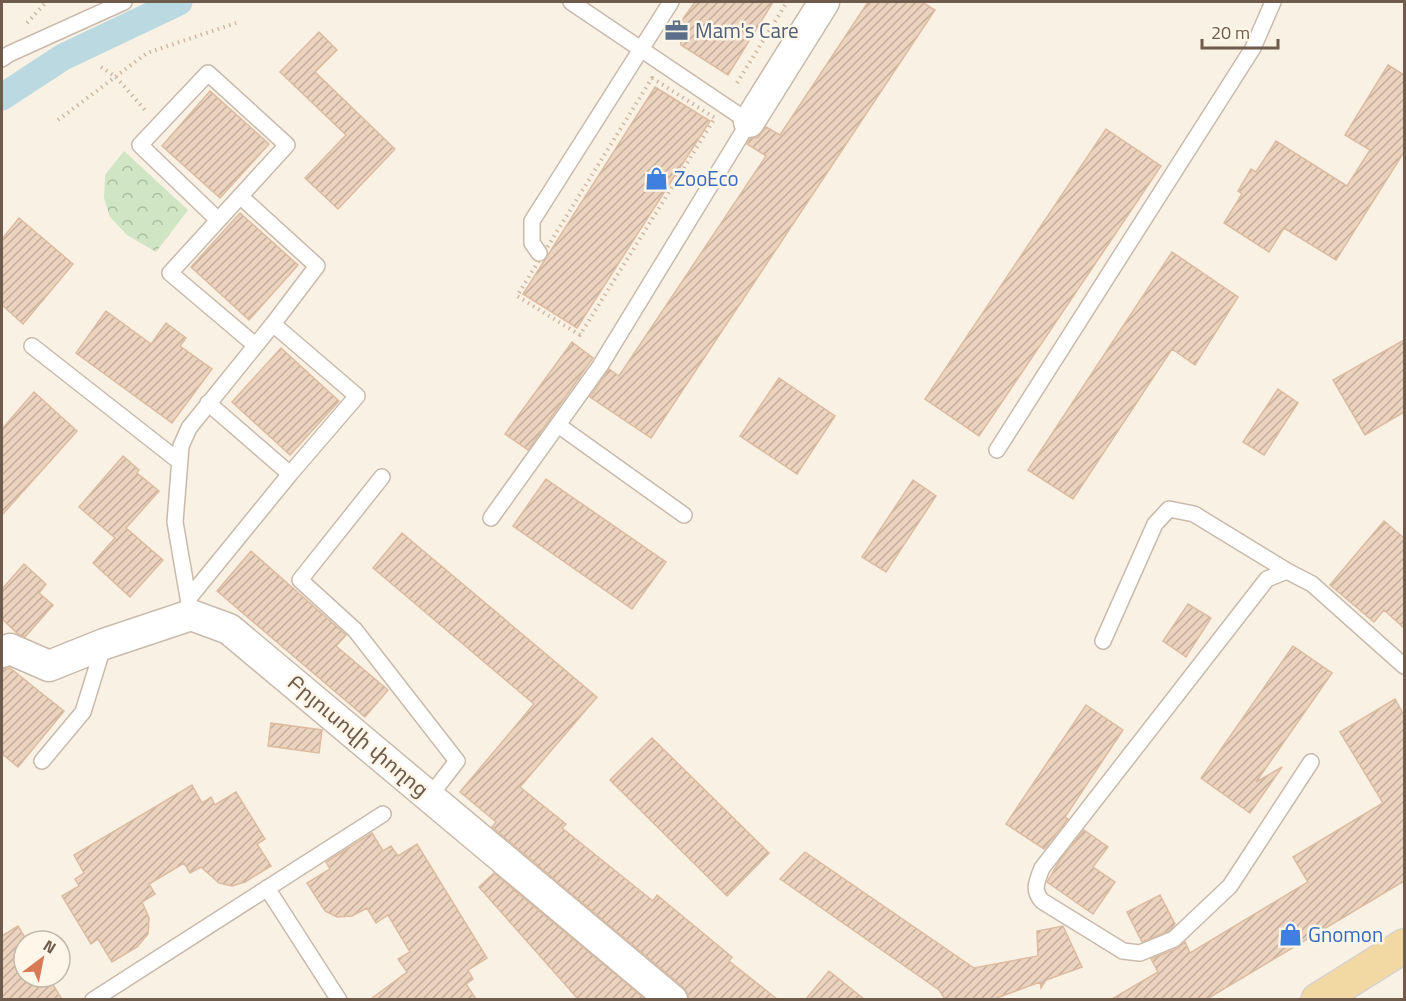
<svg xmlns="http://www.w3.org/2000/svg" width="1406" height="1001" viewBox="0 0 1406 1001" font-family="'Titillium Web','Noto Sans Armenian',sans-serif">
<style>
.forest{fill:url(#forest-crowns)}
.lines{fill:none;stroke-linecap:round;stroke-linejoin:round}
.canal{stroke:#bbd9e1;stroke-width:27}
.building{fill:url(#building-hatch);stroke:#ddbba0;stroke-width:1.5}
.lane-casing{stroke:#c9baab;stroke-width:18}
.street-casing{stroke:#c9baab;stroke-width:33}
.primary-casing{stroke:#d7d1cd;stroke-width:36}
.path{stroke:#d0b7a2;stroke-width:4;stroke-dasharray:1.5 4.5;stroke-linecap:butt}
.lane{stroke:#fff;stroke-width:15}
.street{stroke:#fff;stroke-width:30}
.primary{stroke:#f2d9a3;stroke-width:33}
.labels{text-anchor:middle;stroke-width:5;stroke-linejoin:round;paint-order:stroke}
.service-label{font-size:21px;fill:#4e5e75;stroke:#fdf6e9;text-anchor:start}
.shop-label{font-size:21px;fill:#366cbe;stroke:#fdf6e9;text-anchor:start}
.street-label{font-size:21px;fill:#6f5b4c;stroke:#fdf6e9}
</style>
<defs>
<pattern id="forest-crowns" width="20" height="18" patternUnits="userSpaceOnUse" patternTransform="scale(1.5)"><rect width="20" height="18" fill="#cfe5c4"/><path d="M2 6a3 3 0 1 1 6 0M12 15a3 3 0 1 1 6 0" fill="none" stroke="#acbda1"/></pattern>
<pattern id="building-hatch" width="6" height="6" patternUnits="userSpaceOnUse" patternTransform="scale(1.5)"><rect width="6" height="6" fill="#ecd3be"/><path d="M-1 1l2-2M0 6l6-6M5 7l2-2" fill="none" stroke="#c3ae9d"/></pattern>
</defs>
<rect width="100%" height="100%" fill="#f9f2e4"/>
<!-- forest -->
<path class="forest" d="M124,151l64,59 -32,42 -29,-17 -17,-18 -6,-19 1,-23z"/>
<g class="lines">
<!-- canal -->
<path class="canal" d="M2,97l61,-40 116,-55"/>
</g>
<!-- building -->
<path class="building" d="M695,2h78l-45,73 -47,-30 -1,-10 -6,-4z
M868,2h54l13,8 -284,428 -61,-41 19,-28 10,7 147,-220 -19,-12 3,-5 8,-2 8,-10 14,8z
M319,32l18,18 -22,22 80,77 -57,60 -33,-31 41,-43 -66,-63z
M1388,65l16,10v77l-68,108 -52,-32 -15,24 -45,-29 18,-29 -4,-3 13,-22 5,3 20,-31 71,45 23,-36 -25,-15z
M655,87l55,34 -133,207 -54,-34z
M210,91l59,53 -49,54 -58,-52z
M1106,129l55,37 -182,270 -54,-37z
M240,213l58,52 -49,55 -58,-53z
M19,218l54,46 -50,60 -21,-19v-66z
M1172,252l66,45 -43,68 -23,-16 -99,150 -45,-29z
M106,311l45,33 15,-21 20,15 -6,8 32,23 -40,54 -96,-70z
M1404,340v72l-39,23 -32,-55z
M572,342l21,16 -65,92 -23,-16z
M281,348l58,53 -49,54 -58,-53z
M779,378l56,38 -38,58 -57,-38z
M1278,389l20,14 -34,52 -21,-13z
M34,392l43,39 -75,84v-86z
M123,456l16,14 -2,3 22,18 -33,37 37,32 -33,37 -37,-34 22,-25 -36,-31z
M546,479l120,83 -34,47 -119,-83z
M913,480l23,16 -50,76 -24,-15z
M1384,521l20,17v90l-20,-18 -10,12 -44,-37z
M402,533l195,164 -77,90 46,37 -4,4 91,73 4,-6 75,62 -3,4 48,38h-88l-1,-5 -5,-7 -191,-160 4,-5 -36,-30 74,-88 -161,-136z
M251,551l95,84 -10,11 52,44 -23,27 -148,-126z
M24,564l22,20 -7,9 14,12 -28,32 -7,-3 -16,-15v-30z
M1188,604l23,14 -25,39 -23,-16z
M1293,646l39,27 -76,109 26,-15 -32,46 -49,-35z
M10,668l54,43 -46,56 -16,-13v-85z
M1395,699l9,16v166l-197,118h-95l46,-27 -7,-13 27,-11 7,-6 5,11 118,-71 -15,-25 90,-54 -43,-71z
M1086,705l37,25 -58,87 3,2 -24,30 -38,-25z
M271,723l51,7 -3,23 -51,-7z
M652,738l117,115 -42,43 -117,-116z
M192,785l10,18 9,-6 4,8 21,-13 29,47 -8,5 14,22 -26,16 -13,4 -13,-3 -18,-16 -11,6 -6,-10 -35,21 6,10 -13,8 7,16 -1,16 -11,13 -25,15 -14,-23 -7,5 -29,-48 17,-10 -4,-7 9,-6 -10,-18z
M1084,830l24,17 -15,20 22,15 -22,32 -46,-32 13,-22z
M372,833l11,18 8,-5 7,10 19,-12 70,114 -19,12 5,9 -7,5 10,15h-105l36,-27 -9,-13 12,-7 -22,-37 -12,8 -9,-15 -15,8 -15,1 -12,-6 -18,-28 23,-14 -4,-7z
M805,852l169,116 64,-12 -1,-25 26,-5 19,41 -36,13 -5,8 -1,-6 -46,17h-49l-6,-9 -159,-111z
M494,873l151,126h-67l-99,-112z
M1160,895l15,29 -6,7 -27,11 -15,-30z
M18,926l9,15h-3v36h24l14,22h-60v-63z
M829,971l35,28h-58z"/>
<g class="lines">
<defs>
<path id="lane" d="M2,59l7,-5 115,-52
M240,196l77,70 -44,58
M217,219l-77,-74 68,-72 79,72 -117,128 85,72
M539,253l-7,-10v-22l139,-219
M32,346l148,116
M208,403l82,71
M558,425l126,90
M997,450l256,-402 20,-46
M382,477l-82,103 55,50 102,131 -27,35
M491,518l109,-152 149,-244 -178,-120
M189,598l101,-124 67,-78 -84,-72 -84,104 -8,18 -6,76 16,93
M1103,641l52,-117 14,-15 25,5 93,57
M42,761l41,-49 21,-68
M1311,762l-81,124 -56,53 -34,14 -17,-2 -81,-50c-10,-11 -5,-20 0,-33l225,-289 20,-8 25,13 92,82
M267,888l72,112
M93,1000l290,-186"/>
<path id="street" d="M749,122l75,-120
M2,652l8,-3 39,17 55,-22 87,-29 38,14 443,371"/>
<path id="primary" d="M1318,1000l86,-54"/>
</defs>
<!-- lane casing -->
<use href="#lane" class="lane-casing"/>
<!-- street casing -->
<use href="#street" class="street-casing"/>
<!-- primary casing -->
<use href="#primary" class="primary-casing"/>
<!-- path -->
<path class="path" d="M27,23l19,-21
M101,67l15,10 30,34
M652,78l63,40 -135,217 -63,-39z
M737,83l50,-81
M58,120l89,-67 89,-30"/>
<!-- lane -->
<use href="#lane" class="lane"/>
<!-- street -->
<use href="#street" class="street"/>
<!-- primary -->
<use href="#primary" class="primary"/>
</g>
<!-- icons -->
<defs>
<symbol id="office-bare" viewBox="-9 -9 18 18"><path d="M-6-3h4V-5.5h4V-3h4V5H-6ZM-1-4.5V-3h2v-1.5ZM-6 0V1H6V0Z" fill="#5c6f8a" stroke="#fdf6e9" stroke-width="2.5" paint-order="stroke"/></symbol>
<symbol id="shop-bare" viewBox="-9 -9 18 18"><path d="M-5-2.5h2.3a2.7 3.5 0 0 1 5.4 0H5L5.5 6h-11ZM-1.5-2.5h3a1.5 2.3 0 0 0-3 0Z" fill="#3f7fe0" stroke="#fdf6e9" stroke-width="2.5" paint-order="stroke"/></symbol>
</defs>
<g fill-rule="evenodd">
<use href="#office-bare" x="660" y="14" width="33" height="33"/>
<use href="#shop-bare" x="640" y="162" width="33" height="33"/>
<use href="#shop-bare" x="1274" y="918" width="33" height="33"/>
</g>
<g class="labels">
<!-- service labels -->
<g class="service-label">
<text x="695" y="38">Mam's Care</text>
</g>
<!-- shop labels -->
<g class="shop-label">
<text x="674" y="186">ZooEco</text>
<text x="1308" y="942">Gnomon</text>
</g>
<!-- street labels -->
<g class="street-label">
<text transform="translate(358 736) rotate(40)" y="7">Բրյուսովի փողոց</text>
</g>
</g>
<!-- border -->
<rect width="1406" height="1001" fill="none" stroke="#6f5b4c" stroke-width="6"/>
<!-- north arrow -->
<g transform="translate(42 959) rotate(32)"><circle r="28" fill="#fdf6e9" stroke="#c4b8aa" stroke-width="1.5"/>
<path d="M0-4.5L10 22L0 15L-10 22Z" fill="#d77a55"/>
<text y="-9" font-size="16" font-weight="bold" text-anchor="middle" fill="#6f5b4c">N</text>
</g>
<!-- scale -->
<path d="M1202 39v9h76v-9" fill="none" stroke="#6f5b4c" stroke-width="3"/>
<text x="1211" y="39" font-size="18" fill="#6f5b4c" stroke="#fdf6e9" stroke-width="4.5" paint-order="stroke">20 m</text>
</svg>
